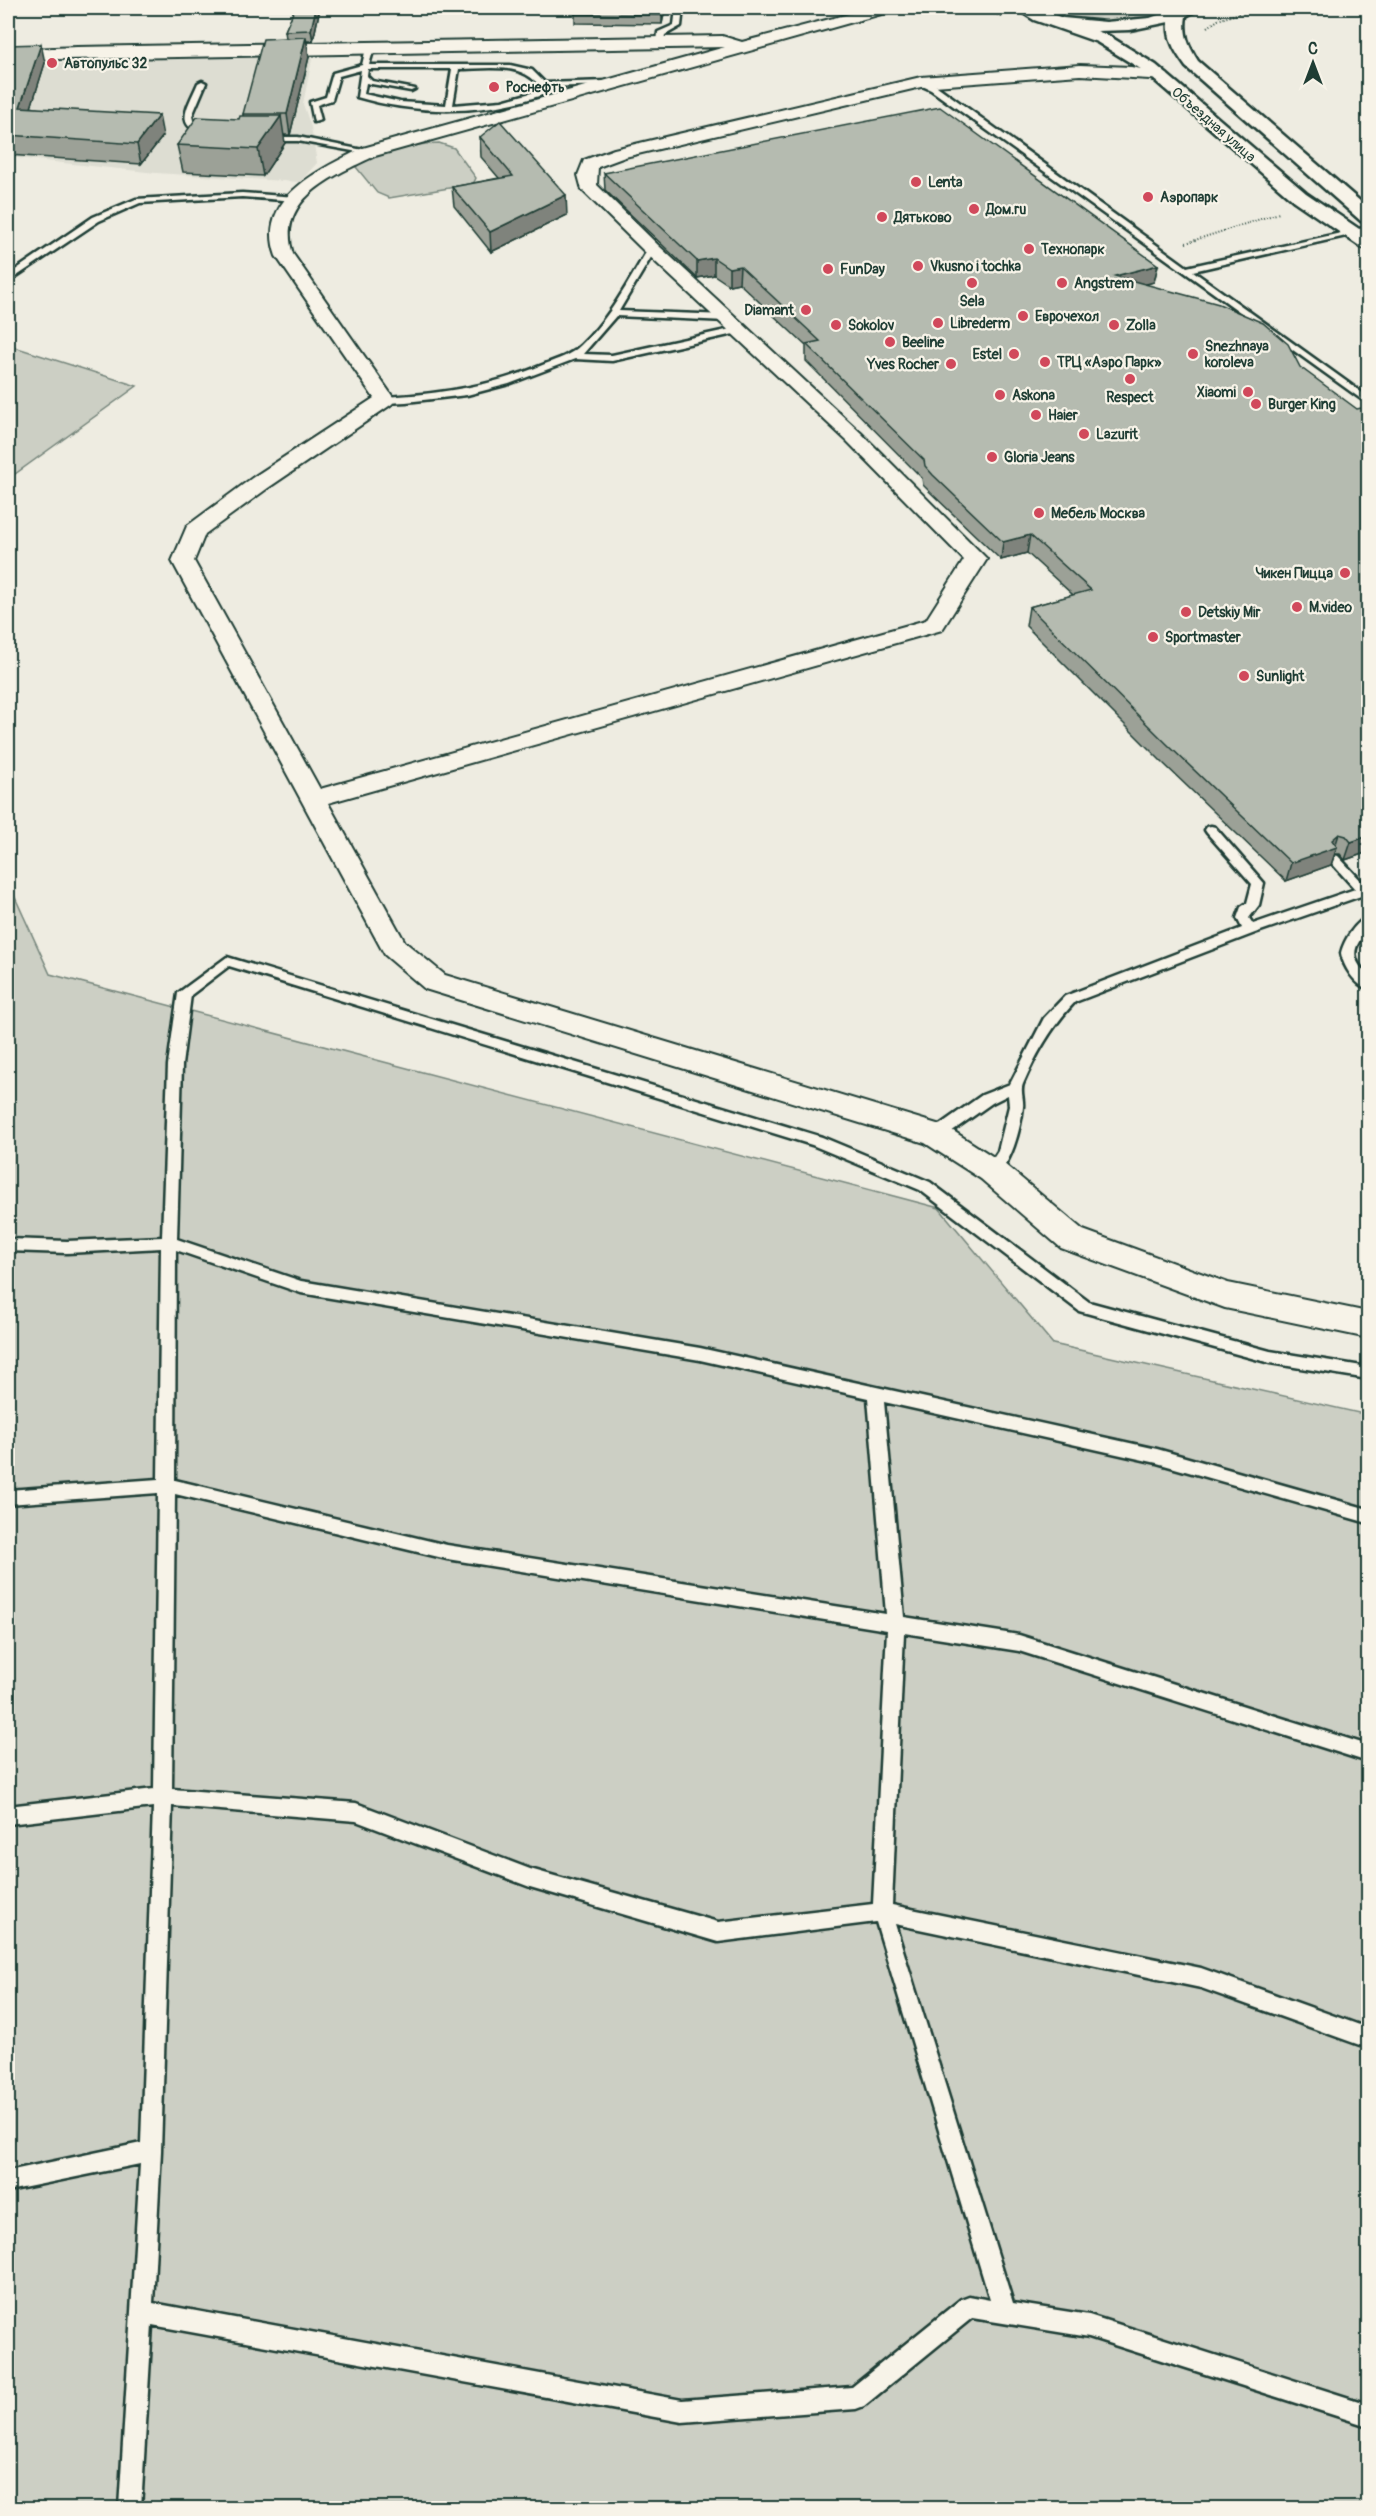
<svg xmlns="http://www.w3.org/2000/svg" width="1376" height="2516" viewBox="0 0 1376 2516" font-family="Pangolin,sans-serif">
<style>
.built{fill:#ddddd2}
.green{fill:#cccfc4;stroke:#76867c;stroke-width:1.5}
.lines{fill:none;stroke-linecap:round;stroke-linejoin:round}
.lane-casing{stroke:#1f3d34;stroke-width:5}
.street-casing{stroke:#1f3d34;stroke-width:4}
.primary-casing{stroke:#1f3d34;stroke-width:5}
.path{stroke:#1f3d34;stroke-width:2;stroke-dasharray:1 2;stroke-linecap:butt}
.lane{fill:#f7f3e8;fill-rule:evenodd}
.street{fill:#f7f3e8;fill-rule:evenodd}
.primary{fill:#f7f3e8;fill-rule:evenodd}
.wall{fill:#9ca197;stroke:#1f3d34;stroke-width:1.5}
.shaded-wall{fill:#7f837b;stroke:#1f3d34;stroke-width:1.5}
.building{fill:#b5bbb0;stroke:#1f3d34;stroke-width:1.5}
.poi-dot{fill:#d1495b;stroke:#f7f3e8;stroke-width:2}
.labels{text-anchor:middle;stroke-width:4.5;stroke-linejoin:round;paint-order:stroke}
.far-poi-label{font-size:14px;font-weight:bold;fill:#1f3d34;stroke:#f7f3e8;text-anchor:start}
.far-street-label{font-size:14px;fill:#1f3d34;stroke:#f7f3e8}
</style>
<rect width="100%" height="100%" fill="#eeece1"/>
<filter id="ink" filterUnits="userSpaceOnUse"><feTurbulence type="fractalNoise" baseFrequency=".0167" numOctaves="2"/><feDisplacementMap in="SourceGraphic" scale="12" xChannelSelector="R" yChannelSelector="G"/><feConvolveMatrix kernelMatrix="1 2 1 2 8 2 1 2 1" color-interpolation-filters="sRGB"/></filter>
<g filter="url(#ink)">
<!-- built -->
<path class="built" d="M313,54l-10,50 8,23 6,36 -17,19 -144,-9 -148,-16v-92z"/>
<!-- green -->
<path class="green" d="M1040,8h131c-36,23 -93,14 -131,0z
M439,143l15,5 22,30 -3,6 -84,14 -12,-5 -21,-26c8,-12 67,-24 83,-24z
M8,345l129,41 -129,93z
M8,882l42,92 889,234 114,136 315,71v1093h-1360z"/>
<g class="lines">
<defs>
<path id="lane" d="M676,8h7l-2,18 -16,9 -2,9h-6l1,-12 16,-7z
M370,46l4,2 -5,17h141l22,5 13,13 62,-2 4,2 -4,2 -61,2 -1,7c-59,21 -128,21 -188,3l4,-27 -22,6 -7,24 -15,5 4,15 -7,2 -4,-20 16,-5 7,-24 29,-8 4,-17zM368,69h84l-6,36 -46,-3 -36,-8 2,-11 45,8 4,-2 -43,-8 -5,-5zM459,69c28,0 61,-7 80,16l-1,6 -36,10 -49,4z
M918,80l19,6 250,181 181,-40v4l-175,40 175,126v7l-437,-314 -13,-6z
M202,81l4,2 -14,33 2,8 7,5 11,3 1,2 -4,2c-37,-9 -22,-27 -11,-53z
M265,137h33l75,15 -4,2 -71,-13h-36v-4z
M242,193l54,4 4,2 -4,2 -54,-4 -102,6 -41,18 -91,61v-7l85,-58 43,-18z
M652,246l4,3 -37,62 108,4 5,3 -5,3 -111,-5 -33,38 29,1 128,-28 5,3 -2,2 -131,29 -37,-2 -66,25 -42,11 -61,7 -21,1 -5,-3 5,-3c56,-3 108,-11 160,-33 13,-5 26,-9 36,-19 29,-27 46,-61 67,-96z
M1211,826l4,1 49,56 -5,22 -10,13 4,6 102,-35 -27,-30 6,-4 4,1 28,30 2,-1v15l-7,-4 -106,37 -180,69c-23,24 -39,52 -52,82 -3,7 1,15 0,23 -2,18 -12,64 -31,69l-7,-5 13,-20 11,-45 -1,-11 -16,8 -51,36h-10l-2,-4 2,-4 51,-36 28,-11 34,-66 21,-22 177,-68 -5,-10 4,-11 6,-4 5,-19 -45,-51 -2,-3 2,-3z
M1368,917v12c-16,20 -18,28 0,47v13c-13,-4 -25,-23 -27,-36 3,-13 15,-32 27,-36z
M227,957l595,180 108,45 159,120 181,49 98,16v12l-98,-16 -191,-52 -159,-121 -108,-45 -583,-179 -38,29 -9,70 -5,174 124,42 399,67 457,101 211,60v14l-211,-60 -273,-61 20,215 115,18 349,110v17l-349,-111 -115,-18 -12,272 309,63 167,60v20l-167,-60 -306,-64 118,379 76,12 279,89v22l-279,-89 -117,-19 -108,88 -8,3 -174,13 -530,-97 -11,183h-22l21,-344 -132,27v-20l133,-28 12,-336 -145,17v-18l146,-17 4,-296 -150,11v-14l150,-11 3,-231 -94,5 -59,-2v-12l59,2 95,-4 6,-172 10,-72zM176,1250l125,43 399,67 168,38 18,216 -439,-69 -272,-65zM175,1494l272,65 440,71 -14,274 -155,18 -188,-53 -174,-66 -184,-14zM172,1806l184,15 174,66 188,55 158,-20 114,378 -21,-4 -8,3 -109,88 -170,13 -529,-97 8,-152z"/>
<path id="street" d="M872,8h22l-2,3 -517,145c-40,19 -100,43 -82,98l102,146 -3,4 -124,84 -63,46 -11,27 126,228 606,-169 38,-60 -117,-119 -201,-188 -64,-63 -4,-15 6,-15 30,-11 307,-72 159,-12 51,2 36,7 2,3 -2,3 -87,-5 -159,12 -296,70 -27,10 -1,18 61,60 203,188 126,126 -45,71 -614,173 77,139 40,33 502,152 56,36 80,67 145,53 140,29v26l-143,-30 -164,-60 -80,-69 -56,-36 -500,-154 -40,-34 -4,-7 -209,-387 15,-35 65,-48 122,-80 -98,-142c-21,-58 45,-87 87,-108l362,-101 -717,13v-10l69,-3 645,-11 20,6z"/>
<path id="primary" d="M1015,8h19l29,10 43,4 44,-4 28,-10h18l-1,3 -9,5c-3,18 2,29 12,45l170,147v14l-7,-1 -175,-154c-10,-14 -19,-27 -17,-45l-39,8 -33,1 12,5 47,29 150,128 62,42v14l-7,-2 -67,-46 -150,-130 -47,-29 -63,-22z"/>
</defs>
<!-- lane casing -->
<use href="#lane" class="lane-casing"/>
<!-- street casing -->
<use href="#street" class="street-casing"/>
<!-- primary casing -->
<use href="#primary" class="primary-casing"/>
<!-- path -->
<path class="path" d="M974,8l27,8
M1208,27l10,-7 37,-12
M1186,243l93,-30"/>
<!-- lane -->
<use href="#lane" class="lane"/>
<!-- street -->
<use href="#street" class="street"/>
<!-- primary -->
<use href="#primary" class="primary"/>
</g>
<!-- wall -->
<path class="wall" d="M295,8h25l-7,33h-6l2,16 -19,78h-7l2,8 -22,33 -80,-4 -6,-27 62,-26 4,-3v-2l43,-76 -1,-7z
M576,8h89l-3,16 -87,-1v-9z
M8,45l37,18 -14,44 132,29 -22,28 -133,-9z
M480,137l87,78 -76,37 -37,-46 -2,-19 47,-9 -18,-21z
M604,173l554,92 -4,17 -7,2 221,568 -23,8 -5,-6h-5l-4,11 -45,16 -122,-117 -138,-138 3,-19 44,-12 -46,-42 -26,7 -70,-67 -8,-8 -1,-7 -116,-117v-15l-67,-63 -10,2 -15,-10 -17,3 -92,-88z"/>
<!-- shaded-wall -->
<path class="shaded-wall" d="M316,8h4l-7,33 -2,-11z
M663,8h2l-3,16v-9z
M306,37l3,20 -19,78 -3,-21z
M41,44l4,19 -20,64 -5,-20z
M159,115l4,21 -22,28 -4,-20z
M281,116l4,27 -22,33 -5,-27z
M566,195l1,20 -76,37 -1,-20z
M714,258v17l-17,3v-17z
M1158,265l-4,17 -42,11 3,-17z
M740,266l-1,17 -10,2v-17z
M1030,535l-3,18 -26,7 2,-18z
M1339,834l-4,13h2l-6,18 -45,16 5,-18 41,-23z
M1368,836v16l-23,8 6,-18z"/>
<!-- building -->
<path class="building" d="M295,8h21l-5,22 -26,1z
M576,8h87l-1,7 -87,-1z
M306,37l-19,77h-44l20,-75z
M41,44l-21,63 139,8 -22,29 -129,-9v-90z
M940,107l218,158 -43,11 104,28 44,19 25,21 12,23 57,42 4,-1 7,6v422l-17,6 -5,-6 -7,-2 -7,6 5,7 -46,16 -123,-118 -139,-138 62,-17 -61,-55 -27,7 -70,-67 -8,-9 -1,-6 -118,-116 14,-3 -80,-75 -11,2 -15,-10 -17,3 -93,-88z
M240,116h41l-23,33 -81,-4 20,-28 42,2z
M500,121l66,74 -76,37 -38,-45 61,-11 -33,-39z"/>
</g>
<!-- markers -->
<g class="poi-dot">
<circle cx="52" cy="63" r="6"/>
<circle cx="494" cy="87" r="6"/>
<circle cx="916" cy="182" r="6"/>
<circle cx="1148" cy="197" r="6"/>
<circle cx="974" cy="209" r="6"/>
<circle cx="882" cy="217" r="6"/>
<circle cx="1029" cy="249" r="6"/>
<circle cx="918" cy="266" r="6"/>
<circle cx="828" cy="269" r="6"/>
<circle cx="972" cy="283" r="6"/>
<circle cx="1062" cy="283" r="6"/>
<circle cx="806" cy="310" r="6"/>
<circle cx="1023" cy="316" r="6"/>
<circle cx="938" cy="323" r="6"/>
<circle cx="836" cy="325" r="6"/>
<circle cx="1114" cy="325" r="6"/>
<circle cx="890" cy="342" r="6"/>
<circle cx="1014" cy="354" r="6"/>
<circle cx="1193" cy="354" r="6"/>
<circle cx="1045" cy="362" r="6"/>
<circle cx="951" cy="364" r="6"/>
<circle cx="1130" cy="379" r="6"/>
<circle cx="1248" cy="392" r="6"/>
<circle cx="1000" cy="395" r="6"/>
<circle cx="1256" cy="404" r="6"/>
<circle cx="1036" cy="415" r="6"/>
<circle cx="1084" cy="434" r="6"/>
<circle cx="992" cy="457" r="6"/>
<circle cx="1039" cy="513" r="6"/>
<circle cx="1345" cy="573" r="6"/>
<circle cx="1297" cy="607" r="6"/>
<circle cx="1186" cy="612" r="6"/>
<circle cx="1153" cy="637" r="6"/>
<circle cx="1244" cy="676" r="6"/>
</g>
<g class="labels">
<!-- far-poi labels -->
<g class="far-poi-label">
<text x="64" y="68">Автопульс 32</text>
<text x="506" y="92">Роснефть</text>
<text x="928" y="187">Lenta</text>
<text x="1160" y="202">Аэропарк</text>
<text x="986" y="214">Дом.ru</text>
<text x="894" y="222">Дятьково</text>
<text x="1041" y="254">Технопарк</text>
<text x="930" y="271">Vkusno i tochka</text>
<text x="840" y="274">FunDay</text>
<text x="1074" y="288">Angstrem</text>
<text x="972" y="306" text-anchor="middle">Sela</text>
<text x="794" y="315" text-anchor="end">Diamant</text>
<text x="1035" y="321">Еврочехол</text>
<text x="950" y="328">Librederm</text>
<text x="848" y="330">Sokolov</text>
<text x="1126" y="330">Zolla</text>
<text x="902" y="347">Beeline</text>
<text x="1205" y="351">Snezhnaya<tspan x="1205" dy="16">koroleva</tspan></text>
<text x="1002" y="359" text-anchor="end">Estel</text>
<text x="1057" y="367">ТРЦ «Аэро Парк»</text>
<text x="939" y="369" text-anchor="end">Yves Rocher</text>
<text x="1236" y="397" text-anchor="end">Xiaomi</text>
<text x="1012" y="400">Askona</text>
<text x="1130" y="402" text-anchor="middle">Respect</text>
<text x="1268" y="409">Burger King</text>
<text x="1048" y="420">Haier</text>
<text x="1096" y="439">Lazurit</text>
<text x="1004" y="462">Gloria Jeans</text>
<text x="1051" y="518">Мебель Москва</text>
<text x="1333" y="578" text-anchor="end">Чикен Пицца</text>
<text x="1309" y="612">M.video</text>
<text x="1198" y="617">Detskiy Mir</text>
<text x="1165" y="642">Sportmaster</text>
<text x="1256" y="681">Sunlight</text>
</g>
<!-- far-street labels -->
<g class="far-street-label">
<text transform="translate(1214 124) rotate(41)" y="5">Объездная улица</text>
</g>
</g>
<!-- margin -->
<rect width="1376" height="2516" fill="none" stroke="#f7f3e8" stroke-width="30"/>
<rect x="15" y="15" width="1346" height="2486" fill="none" stroke="#1f3d34" stroke-width="2" filter="url(#ink)"/>
<!-- north arrow -->
<g transform="translate(1313 63)" stroke="#f7f3e8" stroke-width="4.5" paint-order="stroke">
<path d="M0-4.5L10 22L0 15L-10 22Z" fill="#1f3d34"/>
<text y="-9" font-size="16" font-weight="bold" text-anchor="middle" fill="#1f3d34">С</text>
</g>
</svg>
